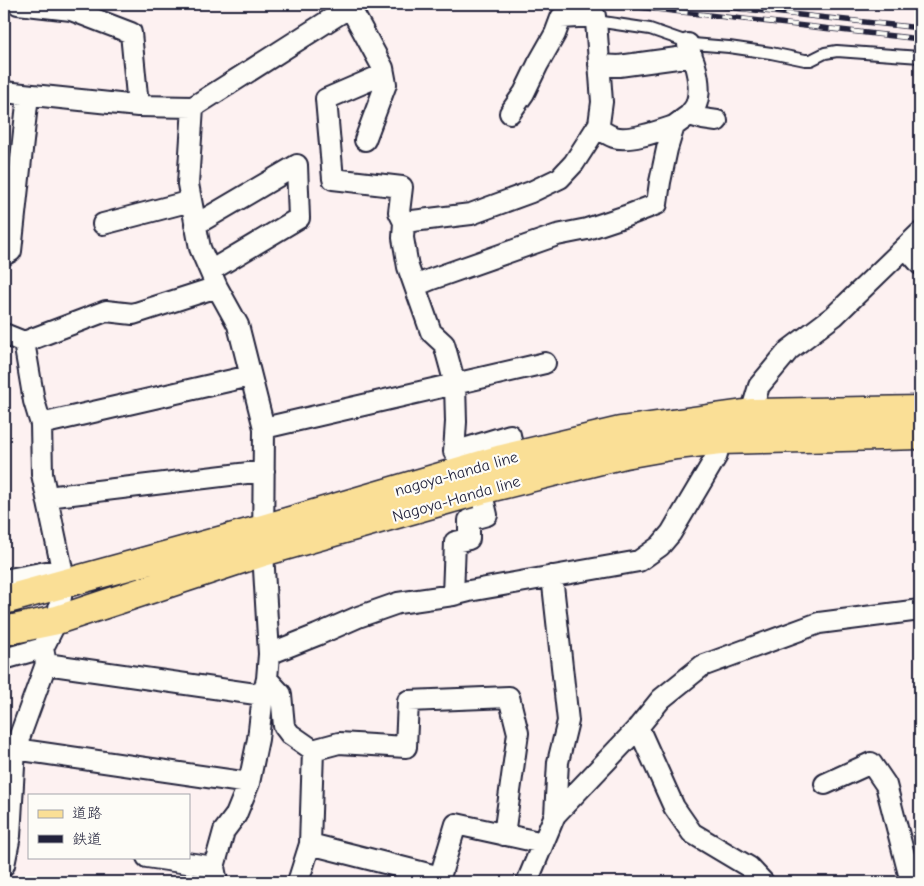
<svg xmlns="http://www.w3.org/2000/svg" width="924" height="886" viewBox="0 0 924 886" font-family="'Comic Neue','Klee One',sans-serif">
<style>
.green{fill:#b4d893;stroke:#6b7d67}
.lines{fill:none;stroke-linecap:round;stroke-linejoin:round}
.lane-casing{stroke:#22223b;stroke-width:14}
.street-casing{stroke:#22223b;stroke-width:24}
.primary-casing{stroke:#22223b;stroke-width:31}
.path{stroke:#22223b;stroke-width:3;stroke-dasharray:5 4;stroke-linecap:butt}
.lane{stroke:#fdfcf7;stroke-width:10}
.street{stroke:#fdfcf7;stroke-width:20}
.primary{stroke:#fadf96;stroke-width:28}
.rail-casing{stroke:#22223b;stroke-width:5.5}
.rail{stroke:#fdfcf7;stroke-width:4;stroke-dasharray:11;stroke-linecap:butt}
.labels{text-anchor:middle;stroke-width:4.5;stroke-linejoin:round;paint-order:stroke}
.street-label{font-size:16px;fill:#22223b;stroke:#fdfcf7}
</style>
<rect width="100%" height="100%" fill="#fdf1f1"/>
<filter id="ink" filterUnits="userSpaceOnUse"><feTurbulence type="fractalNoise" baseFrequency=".02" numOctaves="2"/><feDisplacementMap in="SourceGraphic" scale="10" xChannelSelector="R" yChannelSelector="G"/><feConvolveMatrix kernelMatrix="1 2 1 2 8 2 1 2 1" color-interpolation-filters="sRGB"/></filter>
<g filter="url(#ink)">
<!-- green -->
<path class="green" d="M4,161l10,2 -8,47h-2z"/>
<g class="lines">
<defs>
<path id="lane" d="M596,21l54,8 43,15 36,3 42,6 34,7h6l14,-7 12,-2 83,6"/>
<path id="street" d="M18,4l53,6 60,23 7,73
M688,44c0,6 4,12 6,18 4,13 7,30 2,43 -2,4 -5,7 -7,10
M599,65l20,1 73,-10
M384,74l-58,25 7,80 69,8 -3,25 5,10 -1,16 5,29 23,65 13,12 11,40 1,38 -2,30 56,-17 4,21
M4,92l134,14 55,1 -5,77 12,64 17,39 21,38 26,103 -1,124 6,102 -2,25 -4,16 -5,44 -9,44 -13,32 -12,16 -10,36 3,15
M193,107l157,-100 33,61 3,16 -21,56
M510,113l14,-20 14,-29 17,-30 6,-16 34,-2
M597,127c5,4 11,8 17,10 15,5 45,-6 60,-11
M404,222l67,-8 60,-22 29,-14 14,-15 25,-39 3,-22 -6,-81 -6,-17
M103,224l88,-23
M195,225l102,-60 2,53 -89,53
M906,248l14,16
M4,255l7,-4 17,-156
M415,286l17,-7 125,-44 30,-6 39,-13 31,-12 3,-22 7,-33 7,-23 15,-11 14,4 14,2
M4,334l20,8 10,59 7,23 1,50 20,95 1,16 -6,35 -14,28 3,16 -31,85 -5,87 -6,29
M24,342l82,-31 27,3 84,-27
M751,413l8,-27 30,-36 45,-34 86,-83
M41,424l209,-48
M264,428l281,-65
M47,497l217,-26
M4,580l58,-11
M453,595l2,-53 14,-3v-19l18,-5 -6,-25
M269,654l48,-19 41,-18 40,-14 55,-8 16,-4 170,-30 21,-15 11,-13 45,-76 5,-17
M4,659l39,-11
M46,664l217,31
M267,679l14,15 3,32 6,8 23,16 -3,94 -12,38
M638,727l36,80 18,26 57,34 14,15
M15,749l234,34
M313,750l26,-7 67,4 2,-46 101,-4 9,36 -14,102
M825,784l46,-21 15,22 25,97
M555,815l80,-84 26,-32 41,-33 117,-43 101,-13
M310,844l130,33 16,-53 87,19
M147,857l67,10
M527,882l28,-67 3,-53 10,-41 -16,-145"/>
<path id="primary" d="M4,600l259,-71 239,-70 118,-28 131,-18 169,-3
M4,631l53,-11 206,-68 218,-62 144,-36 51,-9 45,-5 199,-5"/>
</defs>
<!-- lane casing -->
<use href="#lane" class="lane-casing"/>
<!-- street casing -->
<use href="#street" class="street-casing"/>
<!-- primary casing -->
<use href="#primary" class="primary-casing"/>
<!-- path -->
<path class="path" d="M515,4l32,3"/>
<!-- lane -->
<use href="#lane" class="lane"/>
<!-- street -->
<use href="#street" class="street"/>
<!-- primary -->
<use href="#primary" class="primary"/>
<defs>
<path id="rail" d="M611,4l309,35
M698,4l222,24"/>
</defs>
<!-- rail casing -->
<use href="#rail" class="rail-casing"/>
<!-- rail -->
<use href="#rail" class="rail"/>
</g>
</g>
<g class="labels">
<!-- street labels -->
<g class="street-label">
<text transform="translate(456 473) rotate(-16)" y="6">nagoya-handa line</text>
<text transform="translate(456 498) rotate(-16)" y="6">Nagoya-Handa line</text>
</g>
</g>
<!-- margin -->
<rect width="924" height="886" fill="none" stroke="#fdfcf7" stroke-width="20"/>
<rect x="10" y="10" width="904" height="866" fill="none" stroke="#22223b" stroke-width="2" filter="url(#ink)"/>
<!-- legend -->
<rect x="28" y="794" width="162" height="65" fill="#fdfcf7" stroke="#a5a5ac"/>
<rect x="38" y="810" width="25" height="8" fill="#fadf96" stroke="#a5a5ac"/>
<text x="72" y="818" font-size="15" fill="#22223b">道路</text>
<rect x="38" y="835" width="25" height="8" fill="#22223b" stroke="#a5a5ac"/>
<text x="72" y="844" font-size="15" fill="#22223b">鉄道</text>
</svg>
